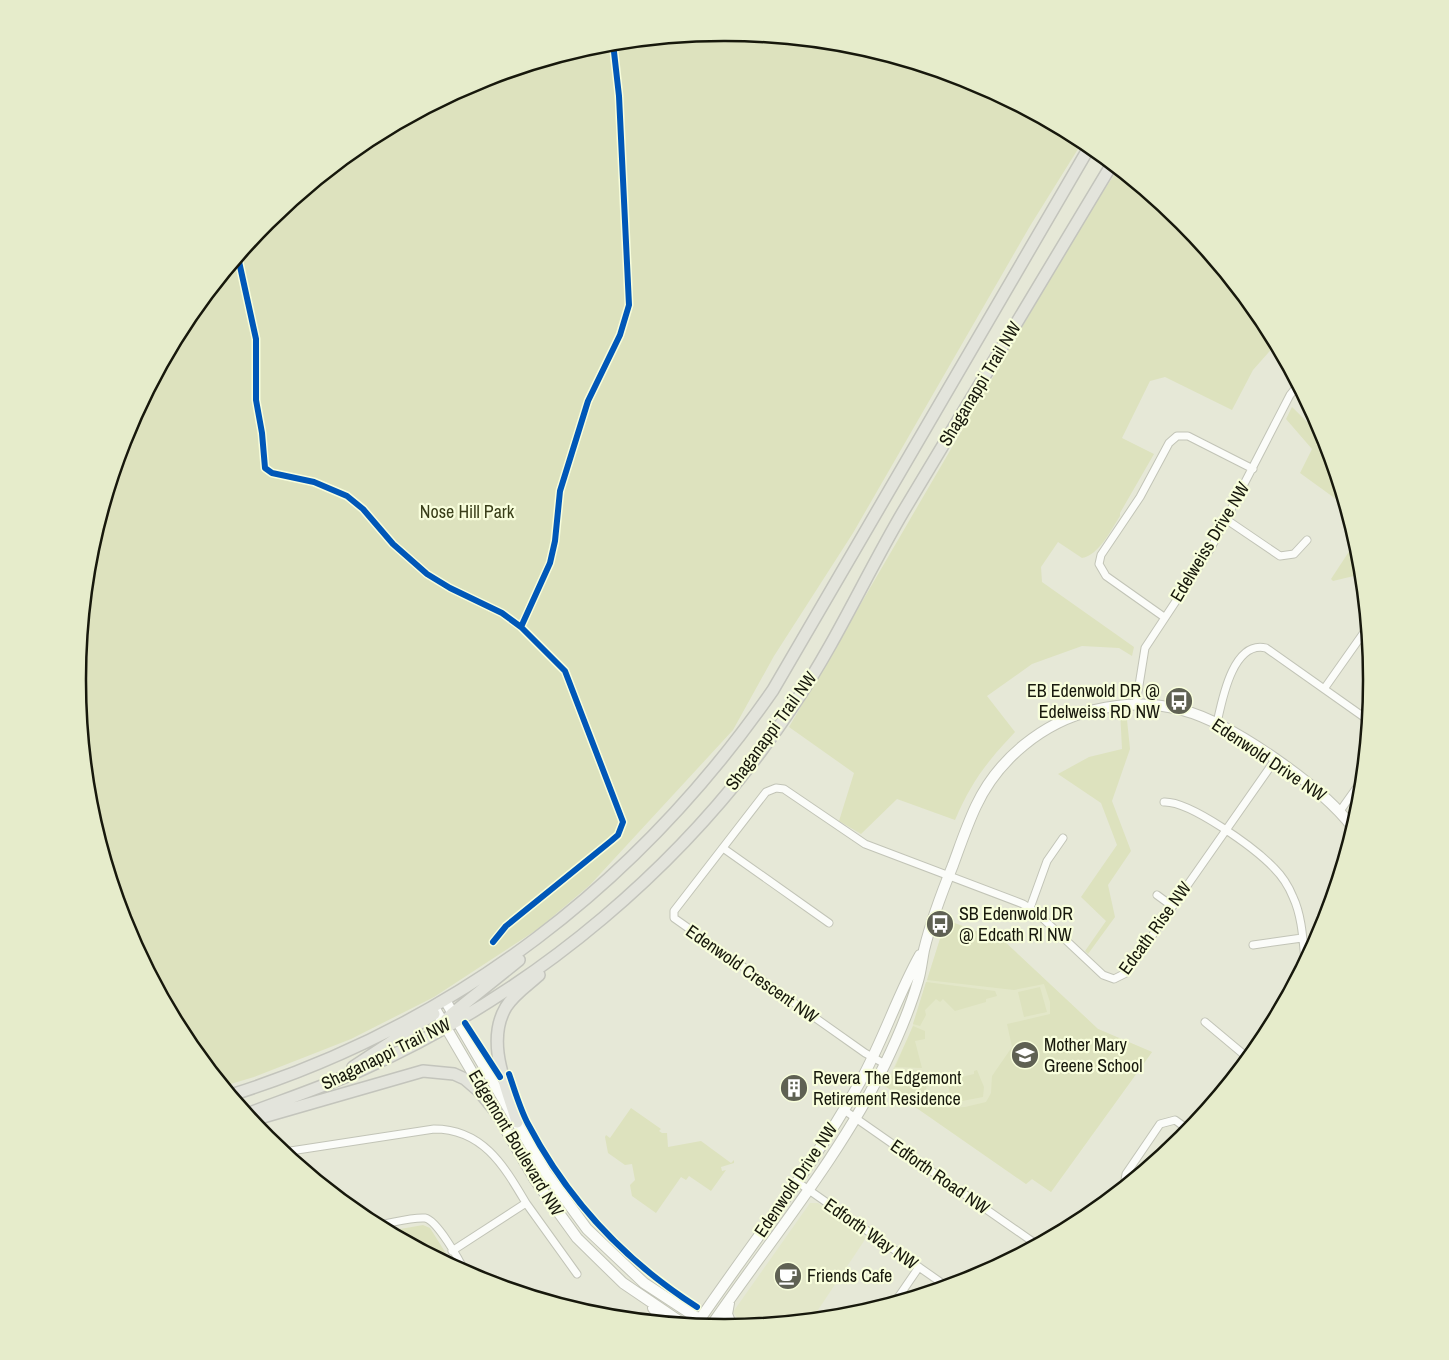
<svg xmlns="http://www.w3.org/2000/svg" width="1449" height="1360" viewBox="0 0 1449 1360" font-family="'Archivo Narrow',sans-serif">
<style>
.built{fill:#e3e7c9}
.green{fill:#dde2be}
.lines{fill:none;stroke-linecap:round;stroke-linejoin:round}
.street-casing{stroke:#c2c4b7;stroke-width:9}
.secondary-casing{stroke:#c2c4b7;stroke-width:12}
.primary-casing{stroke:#c3c4bc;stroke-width:14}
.street{stroke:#fbfcf9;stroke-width:7}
.secondary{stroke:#fbfcf9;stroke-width:10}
.primary{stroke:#e3e4dc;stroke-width:11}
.cycleway-casing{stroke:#f8fedc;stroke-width:9}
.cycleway{stroke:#0057b8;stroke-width:6}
.labels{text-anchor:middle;stroke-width:4.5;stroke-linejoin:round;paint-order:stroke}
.street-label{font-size:18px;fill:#17180c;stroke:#f8fedc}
.park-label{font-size:18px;fill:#393e19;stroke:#f8fedc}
.poi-label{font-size:18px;fill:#17180c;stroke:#f8fedc;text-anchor:start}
.rim{fill:none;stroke:#17180c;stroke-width:2.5}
</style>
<rect width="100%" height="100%" fill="#e6e8d7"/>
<!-- built -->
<path class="built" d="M946,920l58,21 94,88 54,23 -101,140 -19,-13 -6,5 -141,-98 26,-55z
M810,1203h8l47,34 -1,4 -52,78 -69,7 -10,-14z"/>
<!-- green -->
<path class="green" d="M725,33l126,12 122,37 110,59 -53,85 -177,307 -79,123 -41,74 -143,155 -52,44 -104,68 -83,42 -97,38 -30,9 -38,-47 -60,-111 -37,-122 -12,-126 13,-127 36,-121 60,-112 81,-98 98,-81 112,-59 121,-37z
M1118,169l65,53 80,99 13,23 -23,26 -21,40 -67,-33 -15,4 -28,57 32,16 -34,59v3c-9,14 -21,39 -38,42l-24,-16 -17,25 1,15 92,65 -2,9 -13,-8 -37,-2 -50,18 -45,32 28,36c-29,31 -43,49 -60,88l-58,-21 -36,35 -22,-13 15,-48 -65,-46 296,-508z
M1292,407c8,8 17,16 24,25 20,29 42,107 46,142l-29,7 -2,-2 21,-32 -12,-45 -40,-29 12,-24 -26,-30z
M1120,710h6l4,39 -18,52 19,50 -23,34 7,32 -27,37 -3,-3 21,-30 -25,-24 36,-52 -16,-42 -43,-29 31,-17 33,-8z
M946,920l58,21 94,88 54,23 -101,140 -19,-13 -6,5 -141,-98 5,-10 35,2 5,2 -5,2 3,13 7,-1 4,8 8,6 18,-1 21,-5 5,-9 1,-17 20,-29 -5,-23 43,-10v-12l-6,-18 -30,6 -87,-10z
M926,982l69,9 2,5 -11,3v3l-31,9 -12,-12 -3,3 -4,-3 -11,11 1,5 -6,11 -7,-2z
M1040,987l7,25 -23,5 -6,-25z
M913,1026l12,5v8l-10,2 7,27 -27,-1z
M977,1070l7,17 -1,10 -31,6 -9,-8 7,-2 -4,-16 10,-3 1,4 17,-4v-3z
M631,1108l30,21 -2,2 3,2h5l1,14 33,-6 30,22 3,-3v3l-13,4 1,4 4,-1 -15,21 -22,-15 -3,4 -5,-3 -25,36 -24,-17 -2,-11 5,-5 -3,-16 -7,1 -17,-12 -3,-16 1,-2 4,3z
M423,1225l7,3 22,35 -2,1 -61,-33z"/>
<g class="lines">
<defs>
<path id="street" d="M1227,520l53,36 14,-2 13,-14
M1164,617l-58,-41 -7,-12 2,-9 39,-58 29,-54 8,-7h11l65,33
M1324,689l43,-61
M1136,704l9,-56 66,-100 79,-153 8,-10
M1217,723c5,-23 16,-83 49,-75l102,72
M1164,802c26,-1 91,46 110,66 8,8 15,19 19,29 9,19 10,43 12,64
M1340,811l22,-31
M723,848l106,75
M1157,895l15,11
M1030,908l17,-47 16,-23
M1253,945l49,-7
M1205,1022l43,36
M885,1064l-20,-11 -191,-135v-7l92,-119 10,-4 8,1 81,55 158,60 14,9 66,62 11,4 12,-6 149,-213
M844,1110l192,134
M284,1152l150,-23c49,0 70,37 92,74l-74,48
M796,1181l150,105
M1124,1186l2,-12 34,-50 15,-4 14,10
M526,1203l51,71
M378,1225c14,-2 33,-8 47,-7 12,2 35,43 40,54
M895,1302l24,-35"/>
<path id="secondary" d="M445,1000l101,173 41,56 57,54 61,40
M434,1007l101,173 42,58 46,45 59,40
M729,1303l-2,11 5,13
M653,1308l11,14
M696,1325c55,-81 117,-158 164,-243 23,-41 37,-86 60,-127
M711,1326c59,-86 128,-168 174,-262 13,-27 25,-55 33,-83 3,-10 4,-21 6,-31 7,-29 18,-58 29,-85 7,-19 14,-40 23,-59 22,-47 67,-84 118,-96 30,-7 59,-8 88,0 50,13 141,77 171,118"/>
<path id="primary" d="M446,1024v-4l7,-7 66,-53
M353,1067l81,-53
M231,1095c226,-71 408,-212 542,-405l317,-544
M247,1114c37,-14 75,-27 112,-43 176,-78 330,-208 436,-368 41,-61 71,-128 108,-191 69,-117 140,-232 209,-348
M250,1118l13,-1 160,-46 31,3 11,5 14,12 18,22
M517,1122c-10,-35 -32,-80 -11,-115 8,-13 22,-22 33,-32"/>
</defs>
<!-- street casing -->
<use href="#street" class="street-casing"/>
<!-- secondary casing -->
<use href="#secondary" class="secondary-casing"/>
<!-- primary casing -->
<use href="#primary" class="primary-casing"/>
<!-- street -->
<use href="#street" class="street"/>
<!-- secondary -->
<use href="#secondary" class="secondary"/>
<!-- primary -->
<use href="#primary" class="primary"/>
<defs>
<path id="cycleway" d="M238,257l18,82v61l6,33 3,35 7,5 42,9 33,14 16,13 30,35 34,30 23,14 52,25 19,14 44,44 58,151 -5,13 -7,6 -105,85 -13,16
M521,627l29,-64 5,-22 5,-50 28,-90 32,-66 9,-30 -10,-209 -6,-53
M465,1023l35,54
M509,1074c6,17 11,35 19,50 40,76 97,137 169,183"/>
</defs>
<!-- cycleway casing -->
<use href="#cycleway" class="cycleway-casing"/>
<!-- cycleway -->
<use href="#cycleway" class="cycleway"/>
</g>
<!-- icons -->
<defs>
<symbol id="bus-disc" viewBox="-11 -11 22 22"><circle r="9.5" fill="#5f6153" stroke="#f8fedc"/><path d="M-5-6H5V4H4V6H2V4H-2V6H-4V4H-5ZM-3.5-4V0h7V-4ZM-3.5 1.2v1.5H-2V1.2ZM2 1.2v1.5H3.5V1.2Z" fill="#fff"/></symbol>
<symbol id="school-disc" viewBox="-11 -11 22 22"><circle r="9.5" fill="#5f6153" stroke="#f8fedc"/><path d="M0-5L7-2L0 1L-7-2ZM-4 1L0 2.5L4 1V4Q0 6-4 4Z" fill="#fff"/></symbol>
<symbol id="building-disc" viewBox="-11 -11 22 22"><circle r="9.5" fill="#5f6153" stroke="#f8fedc"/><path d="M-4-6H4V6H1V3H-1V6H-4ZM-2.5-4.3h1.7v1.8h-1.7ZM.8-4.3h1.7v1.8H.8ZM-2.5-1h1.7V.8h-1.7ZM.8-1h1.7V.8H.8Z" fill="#fff"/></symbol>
<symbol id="cafe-disc" viewBox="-11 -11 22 22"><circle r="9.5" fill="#5f6153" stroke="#f8fedc"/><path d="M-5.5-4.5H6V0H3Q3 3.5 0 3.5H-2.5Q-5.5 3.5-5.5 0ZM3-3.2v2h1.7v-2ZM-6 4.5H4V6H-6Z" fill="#fff"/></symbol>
</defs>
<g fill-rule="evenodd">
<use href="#bus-disc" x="1163" y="685" width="32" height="32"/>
<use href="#bus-disc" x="924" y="908" width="32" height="32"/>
<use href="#school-disc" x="1009" y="1039" width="32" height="32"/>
<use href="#building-disc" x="778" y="1072" width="32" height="32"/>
<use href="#cafe-disc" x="772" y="1260" width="32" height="32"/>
</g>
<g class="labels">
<!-- street labels -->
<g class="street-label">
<text transform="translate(980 384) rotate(-59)" y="6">Shaganappi Trail NW</text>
<text transform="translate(1210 542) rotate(-59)" y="6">Edelweiss Drive NW</text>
<text transform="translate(771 731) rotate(-54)" y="6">Shaganappi Trail NW</text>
<text transform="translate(1269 760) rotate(34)" y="6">Edenwold Drive NW</text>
<text transform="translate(1155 928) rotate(-54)" y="6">Edcath Rise NW</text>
<text transform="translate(752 974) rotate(35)" y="6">Edenwold Crescent NW</text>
<text transform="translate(386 1054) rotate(-26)" y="6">Shaganappi Trail NW</text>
<text transform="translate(516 1143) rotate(59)" y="6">Edgemont Boulevard NW</text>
<text transform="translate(940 1177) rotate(35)" y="6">Edforth Road NW</text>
<text transform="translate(796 1180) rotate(-56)" y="6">Edenwold Drive NW</text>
<text transform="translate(871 1234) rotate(35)" y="6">Edforth Way NW</text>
</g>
<!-- park labels -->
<g class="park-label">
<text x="467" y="518">Nose Hill Park</text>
</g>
<!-- poi labels -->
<g class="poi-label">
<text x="1160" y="697" text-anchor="end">EB Edenwold DR @<tspan x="1160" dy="21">Edelweiss RD NW</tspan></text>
<text x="959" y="920">SB Edenwold DR<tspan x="959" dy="21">@ Edcath RI NW</tspan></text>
<text x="1044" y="1051">Mother Mary<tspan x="1044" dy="21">Greene School</tspan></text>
<text x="813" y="1084">Revera The Edgemont<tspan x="813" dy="21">Retirement Residence</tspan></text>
<text x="807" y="1282">Friends Cafe</text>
</g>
</g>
<!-- crop -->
<path d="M0 0H1449V1360H0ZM724 41H725A638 638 0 0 1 1363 679V681A638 638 0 0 1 725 1319H724A638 638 0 0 1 86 681V679A638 638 0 0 1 724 41Z" fill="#e6eccb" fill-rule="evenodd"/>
<path class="rim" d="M724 41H725A638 638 0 0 1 1363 679V681A638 638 0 0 1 725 1319H724A638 638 0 0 1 86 681V679A638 638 0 0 1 724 41Z"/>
</svg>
